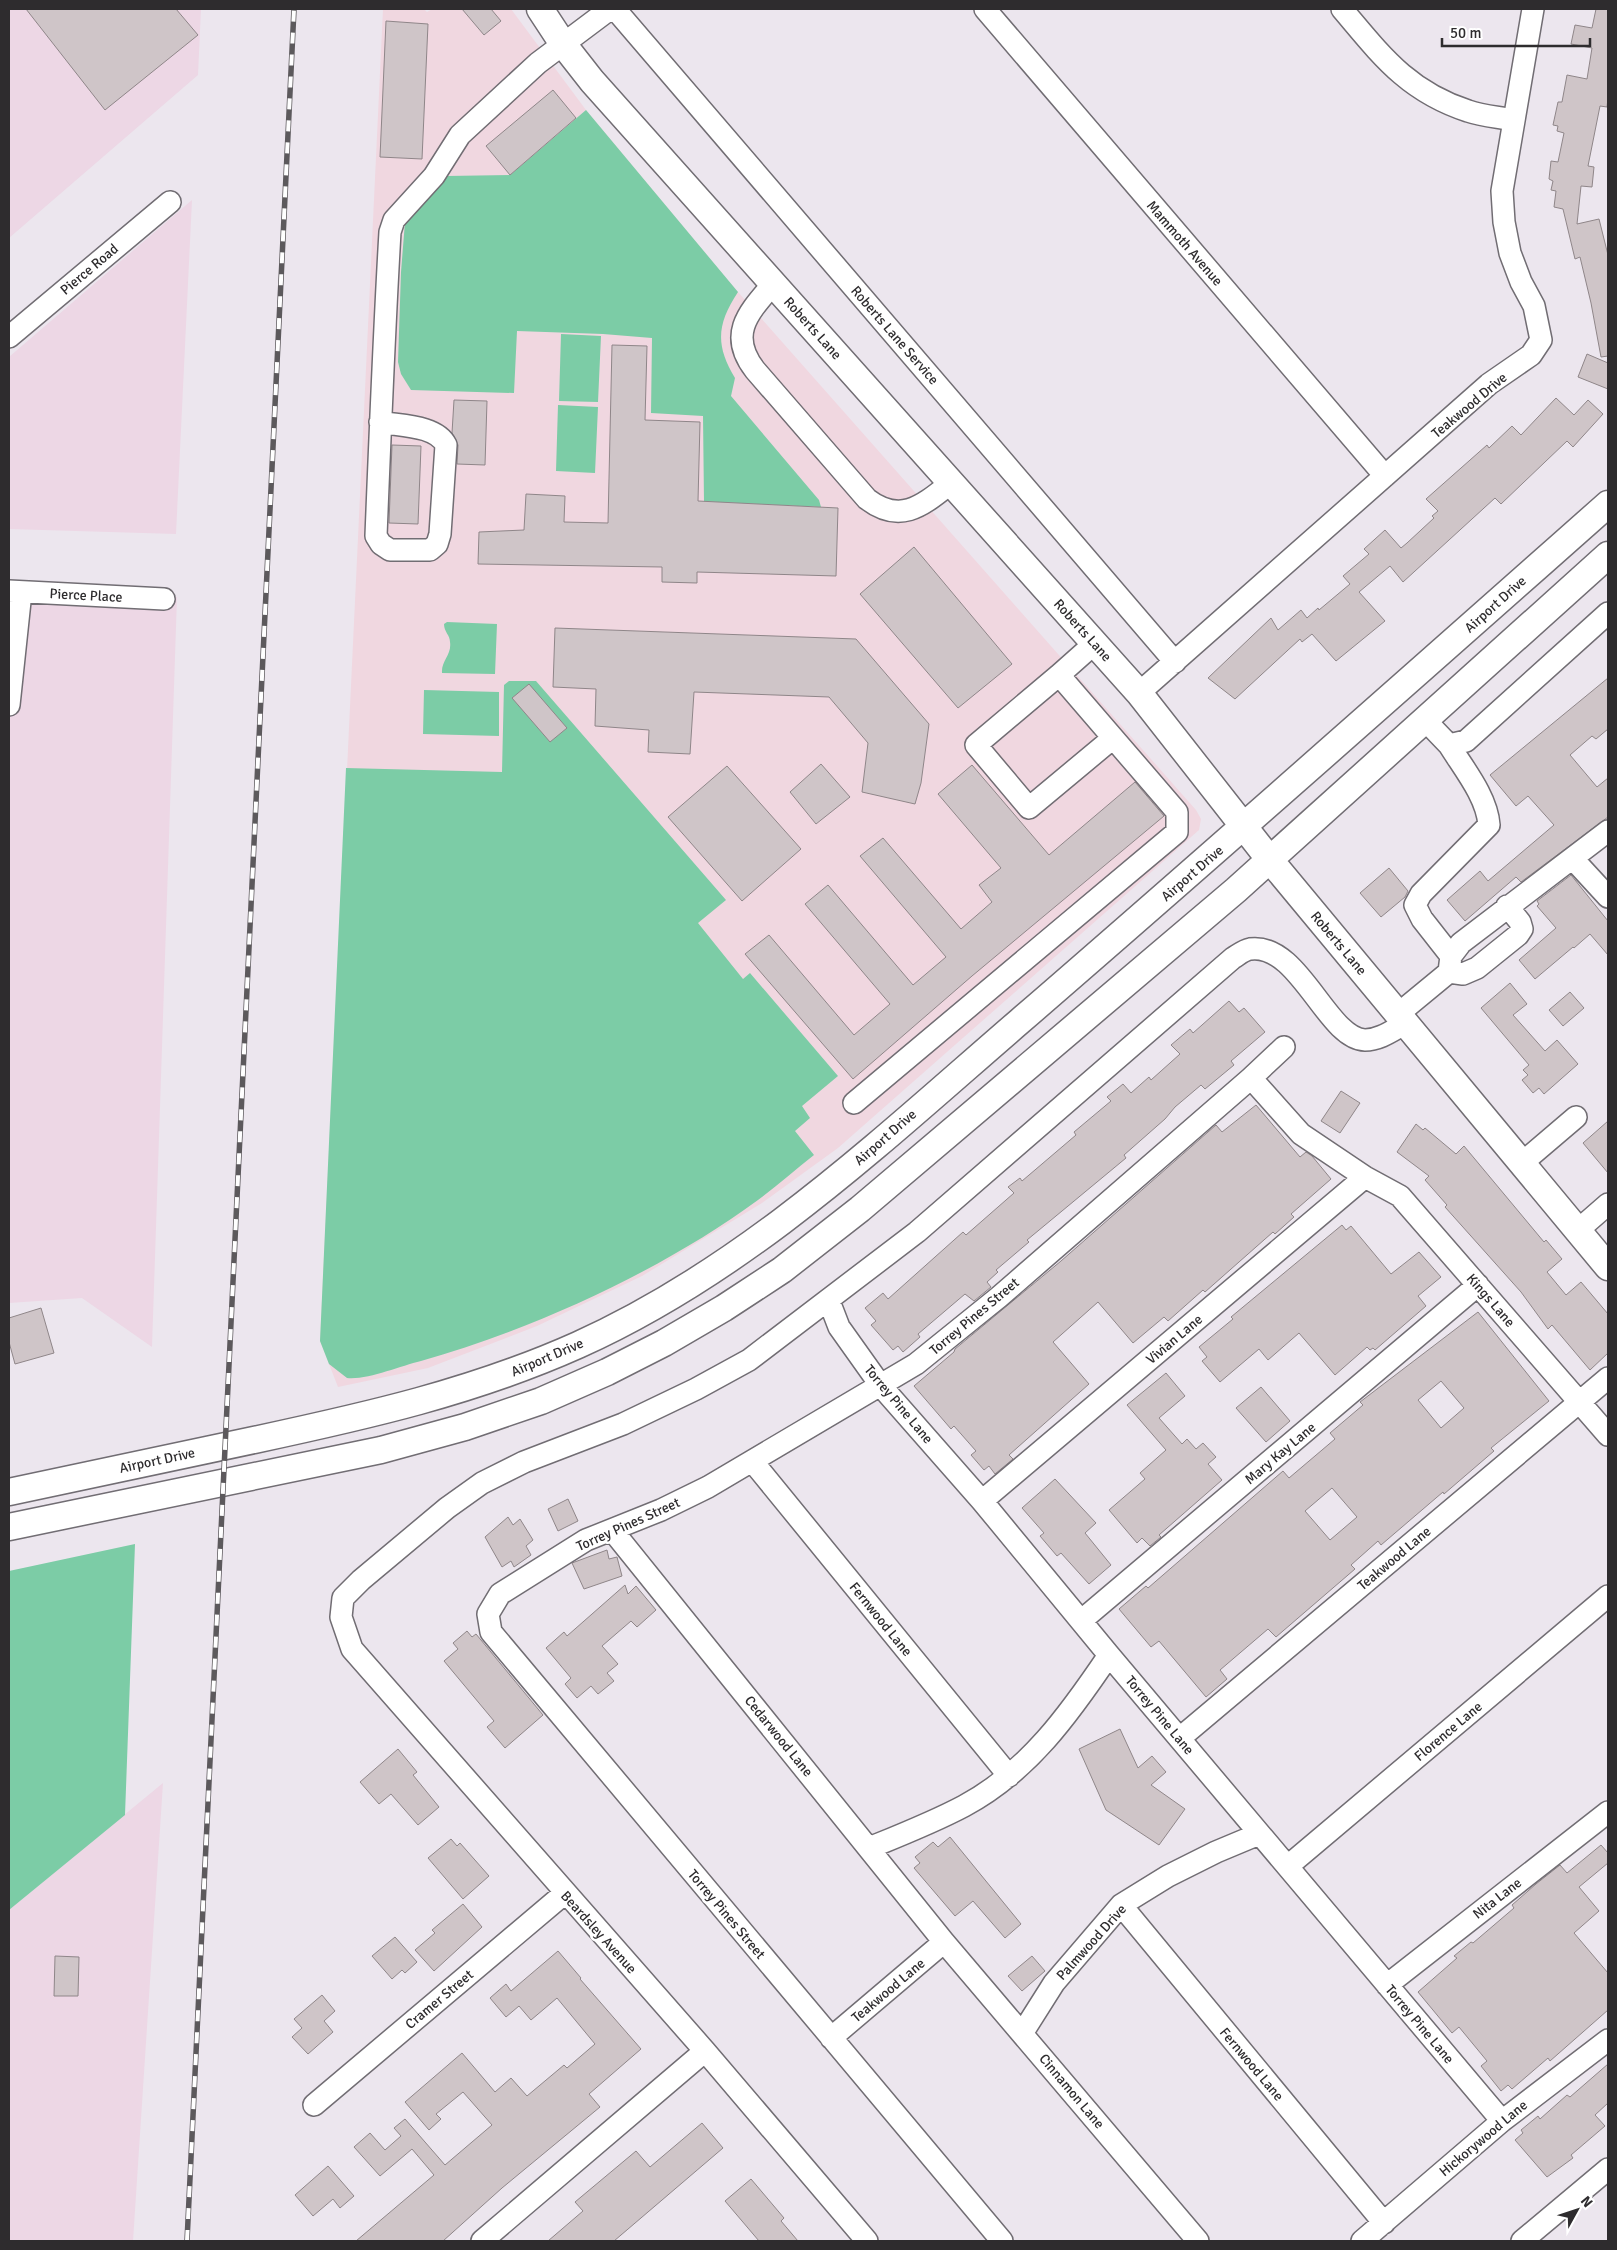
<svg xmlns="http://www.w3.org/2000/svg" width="1617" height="2250" viewBox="0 0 1617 2250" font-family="Signika,sans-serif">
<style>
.industrial{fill:#edd7e5}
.education{fill:#f0d7e0}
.green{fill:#7ccca6}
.building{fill:#cfc5c8;stroke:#8f8689;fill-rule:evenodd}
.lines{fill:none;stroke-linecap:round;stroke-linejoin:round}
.minor-casing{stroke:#716d73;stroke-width:24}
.major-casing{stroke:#716d73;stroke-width:29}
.minor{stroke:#fff;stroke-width:21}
.major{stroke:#fff;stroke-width:26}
.rail-casing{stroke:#5c595c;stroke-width:5.5}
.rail{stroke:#fff;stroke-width:4;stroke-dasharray:11;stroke-linecap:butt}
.labels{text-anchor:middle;stroke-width:5;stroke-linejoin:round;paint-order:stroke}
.street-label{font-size:14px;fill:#2e2c2e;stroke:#fff}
</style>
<rect width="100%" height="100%" fill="#ece6ee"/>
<!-- industrial -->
<path class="industrial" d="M9,9h192l-3,66 -189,163z
M192,200l-16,334 -167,-5v-172z
M9,592l168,5 -25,750 -70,-49 -73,5z
M163,1783l-30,458h-124v-331z"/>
<!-- education -->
<path class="education" d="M383,9h41l3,3 5,-3h79l75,101 152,182 458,518 5,9 -2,11 -361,318 -76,55 -120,73 -105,50 -109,42 -90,19 -18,-46z"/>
<!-- green -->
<path class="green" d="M586,110l152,182c-21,32 -23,53 -3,86l-4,18 88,104 2,7 -117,-5 -1,-86 -52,-3 1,-75 -49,-4 -86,-3 -3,62 -103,-3 -10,-16 -3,-12 3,-90 4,-50 41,-46 64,-1z
M561,334l40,2 -3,66 -39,-1z
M558,405l40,2 -3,66 -39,-2z
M447,622l50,2 -2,50 -53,-1c-1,-12 10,-18 8,-31 0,-7 -6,-10 -6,-18z
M509,681h27l190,219 -28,23 45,56 7,-6 88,103 -36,30 8,12 -15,13 19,24c-19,15 -37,31 -56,45 -95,70 -224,129 -337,161 -21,5 -53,19 -74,17l-18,-14 -9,-23 26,-573 156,4 2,-87z
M424,690l75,2v44l-76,-2z
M135,1544l-10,271 -116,95v-339z"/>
<!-- building -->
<path class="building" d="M26,9h150l22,26 -93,75z
M462,9h29l10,12 -17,14z
M1596,9h12v89l-1,9 -7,-1 -12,60 6,1 -2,20 -11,-1 -4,38 22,-5 9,36v101l-7,1 -10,-54 -11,-46 -5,2 -12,-50 -9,-2 2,-16 -5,-1 2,-9 -4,-2 2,-18 7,1 6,-29 -7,-2 1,-5 -5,-1 5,-23h4l5,-27 20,4 5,-31 -21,-4 4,-19 17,3z
M386,21l42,3 -6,135 -42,-2z
M553,90l23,28 -66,57 -24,-29z
M612,345l35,1 -2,74 55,2 -2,79 140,7 -2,68 -139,-4v11l-35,-1v-15l-184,-3 1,-32 45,-2 2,-36 39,2 -1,26 44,1z
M1587,354l21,9v26l-30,-12z
M1556,398l18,17 14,-15 15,14 -30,33 -6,-6 -66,63 -6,-6 -92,84 -13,-16 -31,26 26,29 -49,40 -24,-27 -10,8 -2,-3 -65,60 -27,-21 63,-60 7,12 23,-20 6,8 11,-10 1,2 31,-26 -7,-8 26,-22 -5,-5 21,-19 16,18 6,-5 27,-25 -2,-2 6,-5 -12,-12 61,-54 2,3 23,-22 9,9z
M454,400l33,1 -2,64 -28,-1 1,-19 -6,-12z
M392,445l29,1 -3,78 -29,-1z
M914,547l98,117 -54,44 -98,-114z
M555,628l301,11 73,85 -8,59 -6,21 -53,-12 6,-49 -39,-46 -135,-5 -4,62 -42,-2 1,-22 -54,-4 1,-37 -43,-2z
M1608,678v51l-12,10 -4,-3 -22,19 27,32 11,-9v39l-87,65 -5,-5 -51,44 -18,-21 33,-29 8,10 66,-56 -26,-29 -12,10 -26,-31z
M529,684l38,44 -17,14 -38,-44z
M821,764l29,33 -34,27 -26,-32z
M972,765l77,90 86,-73 29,34 -192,160 -119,103 -108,-125 24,-19 85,100 36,-31 -85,-100 23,-19 85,100 33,-28 -86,-101 23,-18 78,91 31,-27 -13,-17 22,-17 -63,-74z
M727,766l74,83 -59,52 -74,-84z
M1389,868l19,23 -3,6 -24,20 -21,-24z
M1571,875l37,46v34l-18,-21 -16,14 -1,-1 -38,32 -16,-19 37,-32 -19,-22 2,-2 -2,-3z
M1510,983l17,21 -14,11 32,36 12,-11 21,24 -34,30 -5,-6 -6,5 -11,-13 6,-5 -5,-5 6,-5 -48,-57z
M1570,992l14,16 -21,18 -14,-16z
M1229,1001l10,11 5,-4 21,24 -34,29 3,4 -29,24 -4,-4 -26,22 -10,12 -41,36 2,3 -99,82 2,2 -33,28 2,2 -11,10 4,5 -17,14 -9,-7 -47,40 2,3 -17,15 -5,-6 -5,4 -22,-25 5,-4 -11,-13 18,-15 5,6 75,-67 3,3 48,-42 -6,-6 12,-9 2,3 54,-46 -2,-3 37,-31 -4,-4 16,-13 8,9 18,-16 2,3 29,-26 -9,-9 19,-16 3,4z
M1341,1091l19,12 -20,30 -19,-12z
M1256,1105l44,52 6,-5 6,4 19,23 -40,35 3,3 -19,17 -2,-2 -68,60 -2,-2 -35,31 -4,-4 -31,26 -35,-41 -45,40 36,42 -80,71 4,4 -18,15 -6,-8 -5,4 -13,-15 5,-4 -22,-25 -3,3 -37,-43 40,-34 1,-3 106,-88 155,-136 6,7z
M1608,1121v52l-25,-30z
M1416,1124l7,6 2,-2 31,26 8,-8 80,96 2,-2 16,19 -15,13 19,23 15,-13 27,32v39l-18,17 -38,-45 -4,4 -27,-37 -76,-85 2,-2 -22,-25 4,-4 -32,-24z
M1342,1225l4,5 5,-4 40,48 28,-22 22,25 -23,19 8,10 -51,44 -2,-2 -3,2 -3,-3 -32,28 -36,-42 -31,27 -9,-11 -39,33 -18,-21 5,-4 -8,-10 34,-28 -2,-2z
M41,1308l13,45 -39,11 -6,-22v-24z
M1478,1312l71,89 -58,47 3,3 -50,43 -1,-2 -62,53 -3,-4 -27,24 4,4 -79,68 -8,-8 -48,41 7,9 -21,18 -47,-56 -8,6 -32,-38 27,-23 2,2 135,-117 6,7 46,-39 -5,-6 33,-28 -3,-3zM1441,1381l23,27 -23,20 -23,-28zM1332,1488l25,29 -27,23 -25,-29z
M1166,1373l19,23 -26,22 23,26 5,-5 9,10 7,-6 13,14 -8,7 14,16 -63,55 2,2 -11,9 -8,-8 -5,5 -28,-33 36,-31 -5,-6 26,-23 -39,-45z
M1261,1387l29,34 -24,21 -30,-34z
M1055,1479l41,44 -11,10 26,32 -22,19 -28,-31 -4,3 -17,-20 4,-3 -22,-25z
M568,1499l10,22 -20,10 -10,-22z
M508,1517l5,8 7,-6 13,21 -7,6 5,9 -17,12 -3,-6 -9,6 -17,-30z
M607,1550l2,9 8,-2 5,19 -38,13 -12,-26z
M625,1585l3,9 8,-8 20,24 -19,17 -6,-6 -29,25 16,18 -11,9 7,8 -16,13 -7,-8 -14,12 -12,-14 6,-6 -25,-30 18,-16 3,4z
M467,1631l5,6 4,-3 67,81 -38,33 -18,-21 7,-6 -50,-60 14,-12 -5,-6z
M1120,1729l18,39 14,-12 14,16 -15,13 34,24 -26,36 -53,-35 -27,-61z
M398,1749l19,23 -4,3 26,32 -21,18 -27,-31 -12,10 -19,-22z
M950,1837l71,87 -16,14 -32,-37 -18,15 -41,-48 6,-5 -5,-6 18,-15 5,5z
M451,1839l6,7 3,-3 29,33 -26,23 -35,-41z
M1601,1845l7,8v10l-29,24 20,24 -25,22 34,40v37l-58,51 -2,-3 -36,31 -4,-4 -7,6 -20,-25 6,-5 -28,-34 -7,6 -34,-41 39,-34 -3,-2 17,-14 2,1 41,-35 -2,-3 24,-21 24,-19 7,8z
M463,1904l19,23 -48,44 -19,-21 20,-17 -3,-3z
M395,1937l22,25 -12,11 -3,-3 -10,9 -20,-23z
M558,1951l23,27 -1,1 61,70 -52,45 11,13 -98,81 -59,53h-87l78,-66 -22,-26 -32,27 -26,-29 16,-14 15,17 16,-14 -7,-8 11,-9 40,46 47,-40 -29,-33 -27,22 5,5 -12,11 -24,-28 57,-49 33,39 16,-14 16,18 37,-31 3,3 28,-24 -38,-46 -26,22 -12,-14 -13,11 -16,-19 16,-14 5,7z
M55,1956l24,1 -1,39h-24z
M1032,1956l13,15 -23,20 -14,-15z
M322,1995l13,16 -11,10 9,11 -25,22 -16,-17 10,-9 -8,-9z
M1608,2064v39l-13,12 10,11 -34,29 2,3 -26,19 -32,-37 8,-7 -2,-3 17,-14 2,3 27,-24 3,2z
M702,2123l21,25 -109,93h-66l35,-30 -8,-9 61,-51 14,16z
M328,2166l26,30 -14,12 -7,-9 -20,17 -18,-21z
M751,2179l33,39 -3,3 17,20h-39l-34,-40z"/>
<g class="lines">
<defs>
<path id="minor" d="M615,9l560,653
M985,9l400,467
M1342,9c39,46 65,82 126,102 14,5 30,6 45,9
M773,284c-24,28 -46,50 -18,86l112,129c34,26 56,6 84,-16
M9,337l161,-135
M380,422c20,4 56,3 66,23l-6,89 -3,10 -7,6h-40l-9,-6 -5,-8c4,-101 8,-202 14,-304l4,-12 40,-44 26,-41 78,-72 72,-54
M9,591l155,8
M1059,675l36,-32
M1139,693l350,-309 42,-29 10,-15 -7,-34 -13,-24 -11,-29 -6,-31 -2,-31 31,-182
M9,705l12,-113
M1425,720l24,25 17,-4 142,-128
M1449,745c15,24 38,52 40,80l-68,69 -6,11 7,14 29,37
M1573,859l35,38
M1449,972l14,2 14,-6 41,-33 4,-6 -2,-7 -13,-16
M1398,1014l51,-42 2,-16 10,-13 147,-112
M1251,1078l33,-31
M854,1103l323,-271v-20l-118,-137 -83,70 53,63 84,-70
M1522,1163l54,-46
M1577,1231l31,-27
M829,1301l10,26 42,59 101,115 127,154 393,466
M753,1462l256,314
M982,1501l383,-324
M612,1530l332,412 254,299
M1082,1620l396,-335
M1180,1738l428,-360
M869,1848c32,-13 65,-26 95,-42 64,-34 106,-93 145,-151
M1288,1866l320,-270
M1121,1905l263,318
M1387,1985l221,-173
M1023,2032l31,-49 67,-78 47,-29 48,-24 43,-18
M831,2038l113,-96
M314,2105l251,-212
M482,2241l223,-190
M867,2241l-162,-190 -353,-402 -11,-32 2,-19 18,-18 86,-72 35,-25 42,-21 99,-38 73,-35 53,-29 168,-128 316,-274c5,-3 11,-8 17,-9 49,-7 77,90 115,91 15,0 28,-10 41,-17
M1002,2241l-511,-609 -3,-18 12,-20 86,-54 75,-30 47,-23 208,-123 83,-67 252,-219 50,56 64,43 35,19 208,239
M1362,2241l140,-120 106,-81
M1522,2241l86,-72"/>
<path id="major" d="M540,9l23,35 29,37 547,612 131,167 338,407
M9,1492c82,-18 164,-35 245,-52 112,-24 219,-48 324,-95 169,-76 304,-205 442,-324 198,-171 393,-344 588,-517
M9,1527l372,-77 84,-23 76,-26 66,-29 57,-29 60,-35 58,-38 78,-61 376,-319 372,-335"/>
</defs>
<!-- minor casing -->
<use href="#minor" class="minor-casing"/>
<!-- major casing -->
<use href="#major" class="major-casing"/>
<!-- minor -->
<use href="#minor" class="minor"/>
<!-- major -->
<use href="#major" class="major"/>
<defs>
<path id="rail" d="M187,2241l107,-2232"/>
</defs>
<!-- rail casing -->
<use href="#rail" class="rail-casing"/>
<!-- rail -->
<use href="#rail" class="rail"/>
</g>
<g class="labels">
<!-- street labels -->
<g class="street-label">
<text transform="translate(1185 243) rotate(49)" y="5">Mammoth Avenue</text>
<text transform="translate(89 269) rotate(-40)" y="5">Pierce Road</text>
<text transform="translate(813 328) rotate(48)" y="5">Roberts Lane</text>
<text transform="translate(895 335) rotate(49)" y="5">Roberts Lane Service</text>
<text transform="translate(1469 405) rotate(-40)" y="5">Teakwood Drive</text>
<text transform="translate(86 595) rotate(3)" y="5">Pierce Place</text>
<text transform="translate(1495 604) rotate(-42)" y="5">Airport Drive</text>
<text transform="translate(1083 630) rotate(48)" y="5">Roberts Lane</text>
<text transform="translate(1192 873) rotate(-41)" y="5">Airport Drive</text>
<text transform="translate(1339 943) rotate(50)" y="5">Roberts Lane</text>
<text transform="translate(885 1137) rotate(-41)" y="5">Airport Drive</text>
<text transform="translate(1491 1300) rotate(49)" y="5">Kings Lane</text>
<text transform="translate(974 1316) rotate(-40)" y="5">Torrey Pines Street</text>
<text transform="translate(1174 1339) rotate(-40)" y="5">Vivian Lane</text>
<text transform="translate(547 1357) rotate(-23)" y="5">Airport Drive</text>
<text transform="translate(899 1404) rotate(50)" y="5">Torrey Pine Lane</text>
<text transform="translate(1280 1453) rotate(-40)" y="5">Mary Kay Lane</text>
<text transform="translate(157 1460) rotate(-12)" y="5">Airport Drive</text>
<text transform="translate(628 1524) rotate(-24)" y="5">Torrey Pines Street</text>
<text transform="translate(1394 1558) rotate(-40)" y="5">Teakwood Lane</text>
<text transform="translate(881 1619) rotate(51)" y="5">Fernwood Lane</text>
<text transform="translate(1160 1715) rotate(50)" y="5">Torrey Pine Lane</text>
<text transform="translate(1448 1731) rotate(-40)" y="5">Florence Lane</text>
<text transform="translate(779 1736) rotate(51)" y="5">Cedarwood Lane</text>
<text transform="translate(1497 1898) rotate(-38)" y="5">Nita Lane</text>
<text transform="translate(727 1914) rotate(50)" y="5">Torrey Pines Street</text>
<text transform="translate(599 1932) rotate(48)" y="5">Beardsley Avenue</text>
<text transform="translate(1091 1942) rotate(-48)" y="5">Palmwood Drive</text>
<text transform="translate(888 1990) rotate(-40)" y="5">Teakwood Lane</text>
<text transform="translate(439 1999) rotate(-40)" y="5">Cramer Street</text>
<text transform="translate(1420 2024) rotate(50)" y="5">Torrey Pine Lane</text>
<text transform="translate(1252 2064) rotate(50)" y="5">Fernwood Lane</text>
<text transform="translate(1072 2091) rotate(50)" y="5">Cinnamon Lane</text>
<text transform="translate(1483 2138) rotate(-40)" y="5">Hickorywood Lane</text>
</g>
</g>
<!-- border -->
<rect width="1617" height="2250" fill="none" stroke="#2e2c2e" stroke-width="20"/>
<!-- north arrow -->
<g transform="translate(1577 2210) rotate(50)" stroke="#ffffff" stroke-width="4" paint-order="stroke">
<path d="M0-4L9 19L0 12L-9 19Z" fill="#2e2c2e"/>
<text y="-8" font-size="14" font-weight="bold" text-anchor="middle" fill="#2e2c2e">N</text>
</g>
<!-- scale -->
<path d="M1442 38v8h148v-8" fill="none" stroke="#2e2c2e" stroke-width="2.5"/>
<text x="1450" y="38" font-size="15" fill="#2e2c2e" stroke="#ffffff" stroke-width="4" paint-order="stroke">50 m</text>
</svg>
